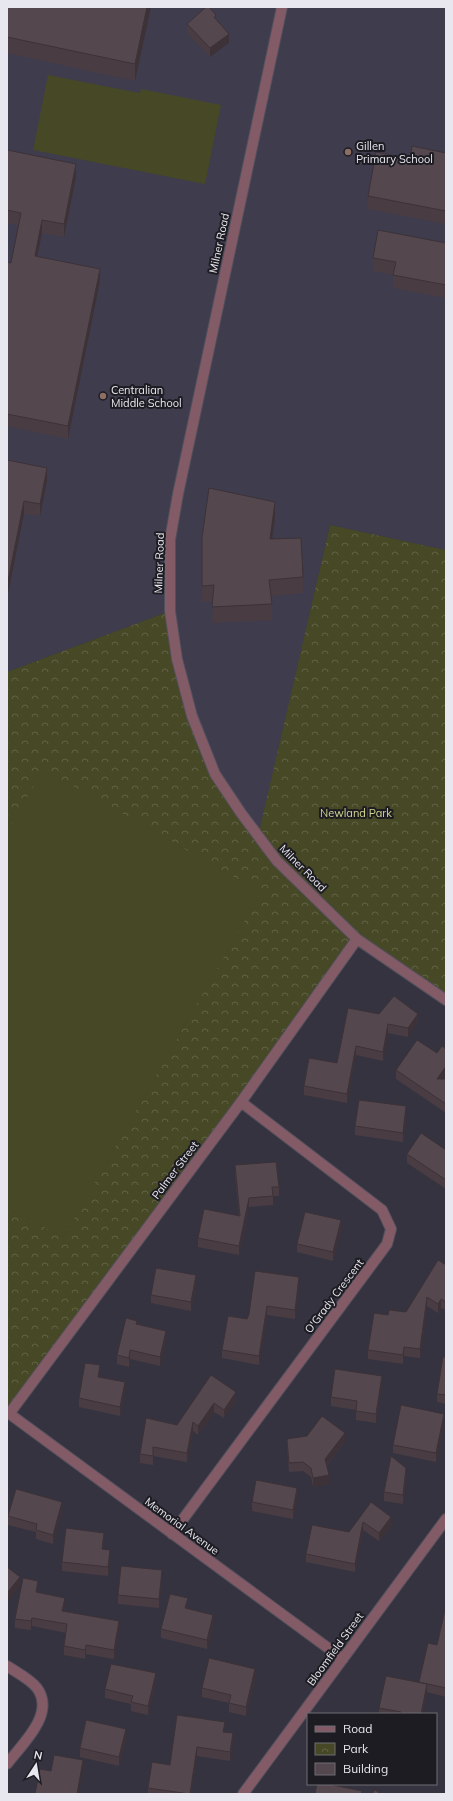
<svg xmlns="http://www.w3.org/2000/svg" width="453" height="1801" viewBox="0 0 453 1801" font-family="Mulish,sans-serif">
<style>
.built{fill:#3f3c4e}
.park{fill:url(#park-crowns)}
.pitch{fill:#474826}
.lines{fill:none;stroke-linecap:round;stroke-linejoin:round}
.minor-casing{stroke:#52505c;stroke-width:12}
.minor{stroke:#835b66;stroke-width:10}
.wall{fill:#493d43}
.shaded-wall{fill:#3c3237}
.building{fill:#55474e;stroke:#3c3237}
.education-dot{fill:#8d6e63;stroke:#1d1c22;stroke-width:1.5}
.labels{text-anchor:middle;stroke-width:4;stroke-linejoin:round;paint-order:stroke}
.poi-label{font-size:11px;fill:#e8e7ef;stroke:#1d1c22;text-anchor:start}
.street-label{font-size:11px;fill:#e8e7ef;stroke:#1d1c22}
.park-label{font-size:11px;fill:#d3d791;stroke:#1d1c22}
</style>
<defs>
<pattern id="park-crowns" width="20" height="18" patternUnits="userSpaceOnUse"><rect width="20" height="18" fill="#474826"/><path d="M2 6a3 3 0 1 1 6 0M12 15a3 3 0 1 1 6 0" fill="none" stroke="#626246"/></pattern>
</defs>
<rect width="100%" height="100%" fill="#353340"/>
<!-- built -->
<path class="built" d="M7,7h439v543l-116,-25 -72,312 -43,-63 -23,-58 -22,-105 -163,61z"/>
<!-- park -->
<path class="park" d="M330,525l116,25v450l-89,-61 -350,473v-740l163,-61 7,48 38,115 43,62z"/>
<!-- pitch -->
<path class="pitch" d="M48,75l92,18 1,-4 80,16 -16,79 -172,-34z
M43,769l218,123 -198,346 -56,-32v-373z"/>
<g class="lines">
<defs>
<path id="minor" d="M282,7l-104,487 -8,46v71l7,48 15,57 23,58 26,39 36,48 80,78 89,61
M7,1412l336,247
M9,1414l232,-312 116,-163
M172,1534l215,-290 4,-15 -9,-19 -141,-108
M7,1666c9,6 23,13 30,22 19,26 -15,56 -30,76
M243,1794l203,-275"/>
</defs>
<!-- minor casing -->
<use href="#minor" class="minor-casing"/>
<!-- minor -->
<use href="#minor" class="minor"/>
</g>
<!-- wall -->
<path class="wall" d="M7,7h144l-16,74 -128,-28z
M216,20l13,23 -19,14 -23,-24v-9z
M7,150l69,27 -12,60 -22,-4 -5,23 63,25 -32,158 -61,-13v-164l4,1 7,-37 -11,-3z
M446,153v71l-78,-15v-13l42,-37z
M446,243v55l-53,-10v-13l-20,-4v-13z
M7,460l40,21 -7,35 -16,-2 -17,85z
M275,518l-3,21 31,38v16l-32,3 1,8v16l-60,3 1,-22 -11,1v-64z
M348,1008l70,15 -10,14 -20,-4 -5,28 -27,-6 -9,48 -43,-8v-9l33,-23z
M446,1049v26l-3,4h3v34l-50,-34v-9l41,-17z
M406,1115l-3,27 -48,-7v-9z
M446,1150v39l-39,-26v-9z
M235,1165l44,22v9h-6v9l-24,2 -10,48 -41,-8v-9l41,-22 -4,-42z
M341,1228l-8,33 -36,-9v-8z
M446,1265v45l-5,-2 -3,5 -11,-7 -7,52 -16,-2 -1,8 -35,-5v-9l20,-35 18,-3z
M196,1284l-5,27 -40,-8v-8z
M299,1286l-4,33 -28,-4 -8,50 -37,-7v-8l25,-31z
M137,1324l29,16 -6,26 -30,-7 -1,8 -12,-3v-9z
M446,1357v47l-9,-2v-8z
M100,1374v3l25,14 -5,25 -41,-9v-9z
M211,1375l25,26 -12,17 -10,-6 -16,23 -5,-4 -6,31 -34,-6v9l-13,-2v-9l37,-29z
M382,1385l-6,38 -20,-3v-10l-25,-4v-9z
M444,1423l-8,39 -43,-9v-8z
M287,1439l58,2 -18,25 2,18 -16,3 -2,-10 -8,-6 -14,1 -2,-25z
M406,1477l-3,27 -19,-3v-9z
M297,1497l-4,22 -41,-8v-9z
M371,1502l20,23 -12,16 -16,-11 -8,42 -49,-10v-8l43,-22z
M62,1511l-9,33 -17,-5v-7l-28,-7v-9z
M104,1542l-1,7 7,10 -2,17 -46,-5v-9z
M162,1579l-3,29 -41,-4v-9z
M38,1590v2l27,14 -1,6 55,18 -5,29 -28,-5 -1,5 -21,-4v-9l2,-13 -34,-7 -1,4 -16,-2v-9z
M446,1606v91l-19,-5 -4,22h-44v-6l40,-25 9,-40 9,2z
M188,1607l-1,1 26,16 -6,25 -46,-11v-9z
M255,1678l-9,38 -17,-4v-9l-27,-6v-9z
M156,1682l-8,33 -17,-4v-7l-26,-6v-9z
M177,1715l48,17 8,10 -3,19 -33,-5 -6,38h-43v-6l22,-23z
M126,1738l-7,28 -39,-9v-9z"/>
<!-- shaded-wall -->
<path class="shaded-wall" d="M147,7h4l-16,74v-17z
M229,34v9l-19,14v-9z
M76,164v13l-12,60v-13z
M42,220v13l-7,35v-12z
M100,269v12l-32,158v-13z
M47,468v13l-7,35v-12z
M24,501v13l-17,85v-13z
M275,502v16l-5,37v-16z
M418,1014v9l-10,14v-9z
M388,1024v9l-5,28v-9z
M356,1046v9l-9,48v-9z
M446,1066v9l-9,12v-8z
M406,1106v9l-3,27v-9z
M249,1198v9l-10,48v-9z
M341,1220v8l-8,33v-9z
M196,1275v9l-5,27v-9z
M299,1277v9l-4,33v-9z
M427,1297v9l-7,52v-9z
M441,1299v9l-3,5v-9z
M267,1306v9l-8,50v-9z
M166,1331v9l-6,26v-9z
M404,1347v9l-1,8v-9z
M130,1350v9l-1,8v-9z
M100,1365v9l-2,12v-9z
M382,1376v9l-6,38v-9z
M125,1382v9l-5,25v-9z
M236,1392v9l-12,17v-8z
M214,1403v9l-16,23v-9z
M444,1414v9l-8,39v-9z
M193,1422v9l-6,31v-9z
M345,1433v8l-20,27v-9z
M406,1468v9l-3,27v-9z
M329,1475v9l-16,3v-9z
M297,1488v9l-4,22v-9z
M62,1502v9l-9,33v-9z
M391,1517v8l-12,16v-8z
M363,1522v8l-8,42v-8z
M104,1533v9l-2,16v-9z
M110,1550v9l-2,17v-9z
M162,1570v9l-3,29v-9z
M20,1577v9l-13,16v-9z
M38,1581v9l-2,11v-9z
M65,1598v8l-3,14v-9z
M188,1598v9l-3,10v-9z
M213,1615v9l-6,25v-9z
M32,1618v8l-1,4v-9z
M119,1621v9l-5,29v-9z
M86,1645v9l-1,5v-9z
M255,1669v9l-9,38v-9z
M156,1673v9l-8,33v-9z
M427,1684v9l-4,21h-2z
M126,1729v9l-7,28v-9z
M233,1733v9l-3,19v-9z
M197,1747v9l-6,38h-1z
M83,1760v9l-5,25h-1z"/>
<!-- building -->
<path class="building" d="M7,7h140l-12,57 -128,-27z
M206,7h3l7,8 -2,2 15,17 -19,14 -23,-24z
M412,146l34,7v58l-78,-15 8,-44 34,7z
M7,150l69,14 -12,60 -22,-4 -7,36 65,13 -32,157 -61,-12v-152l4,1 10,-50 -14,-3z
M378,230l68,13v42l-53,-10 3,-13 -23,-4z
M7,460l40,8 -7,36 -16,-3 -17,85z
M209,488l66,14 -5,37 31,-1 2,39 -34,3 3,24 -60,3 2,-22 -12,1v-48z
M394,996l24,18 -10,14 -20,-4 -5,28 -27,-6 -9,48 -43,-8 5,-28 28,5 11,-55 31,6z
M417,1040l20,13 5,-7 4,3v17l-9,13h9v25l-50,-34z
M359,1100l47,6 -3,27 -48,-7z
M421,1133l25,17v30l-39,-26z
M276,1162l3,25h-7l1,9 -24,2 -10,48 -41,-8 6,-29 36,7 -5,-51z
M305,1212l36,8 -8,32 -36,-8z
M438,1260l8,5v37l-5,-3 -3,5 -11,-7 -7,52 -16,-2 -1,8 -35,-5 6,-37 14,2 1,-5 17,2z
M156,1268l40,7 -5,27 -40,-7z
M255,1271l44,6 -4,33 -28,-4 -8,50 -37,-6 6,-34 19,3 2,-5z
M126,1318l11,3 -1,3 30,7 -6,26 -30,-7 -1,8 -12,-3z
M443,1357h3v38l-9,-1z
M85,1363l15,2 -2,12 27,5 -5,25 -41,-9z
M335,1369l47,7 -6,38 -20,-3 1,-10 -26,-4z
M211,1375l25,17 -12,18 -10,-7 -16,23 -5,-4 -6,31 -34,-6v9l-13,-2 6,-36 31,7z
M401,1405l43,9 -8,39 -43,-8z
M322,1416l23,17 -20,26 4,16 -16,3 -2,-10 -8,-6 -14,1 -2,-24 20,-3z
M391,1456l15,12 -3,27 -19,-3z
M256,1480l41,8 -4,22 -41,-8z
M16,1489l46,13 -9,33 -17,-5 1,-6 -29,-8z
M371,1502l20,15 -12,16 -16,-11 -8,42 -49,-10 6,-29 37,7z
M66,1528l38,5 -2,16 8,1 -2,17 -46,-5z
M121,1566l41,4 -3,29 -41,-4z
M7,1567l13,10 -13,16z
M23,1578l15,3 -2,11 29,6 -3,13 57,10 -5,29 -28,-5 -1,5 -21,-4 3,-22 -35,-6 -1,3 -16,-2z
M170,1594l18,4 -3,10 28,7 -6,25 -46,-11z
M446,1606v82l-27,-6 9,-39 9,2z
M209,1658l46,11 -9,38 -17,-4 2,-8 -29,-7z
M111,1664l45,9 -8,33 -17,-4 2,-6 -28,-7z
M386,1676l41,8 -6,30h-20v-2l-22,-4z
M177,1715l48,7 -2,10 10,1 -3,19 -33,-5 -7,47 -42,-6 4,-26 18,3z
M86,1720l40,9 -7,28 -39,-9z
M54,1755l29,5 -6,34h-42l5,-25 11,2z
M317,1784h16v1l29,6 -1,3h-46z
M375,1790l6,4h-9z"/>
<!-- markers -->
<g class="education-dot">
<circle cx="348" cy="152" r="4"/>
<circle cx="103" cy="396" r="4"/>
</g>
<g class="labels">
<!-- poi labels -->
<g class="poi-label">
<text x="356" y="150">Gillen<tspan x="356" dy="13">Primary School</tspan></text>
<text x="111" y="394">Centralian<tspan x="111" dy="13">Middle School</tspan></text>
</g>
<!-- street labels -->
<g class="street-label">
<text transform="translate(219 243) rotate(-78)" y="4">Milner Road</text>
<text transform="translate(159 563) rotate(-88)" y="4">Milner Road</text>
<text transform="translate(303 868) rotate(45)" y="4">Milner Road</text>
<text transform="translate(175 1170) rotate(-53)" y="4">Palmer Street</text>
<text transform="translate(334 1296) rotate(-53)" y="4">O'Grady Crescent</text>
<text transform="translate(182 1526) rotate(36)" y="4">Memorial Avenue</text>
<text transform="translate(335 1649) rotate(-54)" y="4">Bloomfield Street</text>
</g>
<!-- park labels -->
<g class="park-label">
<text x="356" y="817">Newland Park</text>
</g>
</g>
<!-- border -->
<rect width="453" height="1801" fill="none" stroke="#e8e7ef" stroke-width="16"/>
<!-- legend -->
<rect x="307" y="1713" width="130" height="72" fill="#1d1c22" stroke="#6e6d74"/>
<rect x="315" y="1726" width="20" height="6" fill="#835b66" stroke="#6e6d74"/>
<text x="343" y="1733" font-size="12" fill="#e8e7ef">Road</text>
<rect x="315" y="1743" width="20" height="12" fill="url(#park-crowns)" stroke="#6e6d74"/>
<text x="343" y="1753" font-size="12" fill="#e8e7ef">Park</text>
<rect x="315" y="1763" width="20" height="12" fill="#55474e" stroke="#6e6d74"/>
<text x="343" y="1773" font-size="12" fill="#e8e7ef">Building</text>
<!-- north arrow -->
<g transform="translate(36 1765) rotate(12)" stroke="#1d1c22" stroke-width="3" paint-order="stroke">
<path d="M0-3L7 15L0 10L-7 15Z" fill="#e8e7ef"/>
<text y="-6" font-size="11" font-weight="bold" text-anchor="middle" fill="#e8e7ef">N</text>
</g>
</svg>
